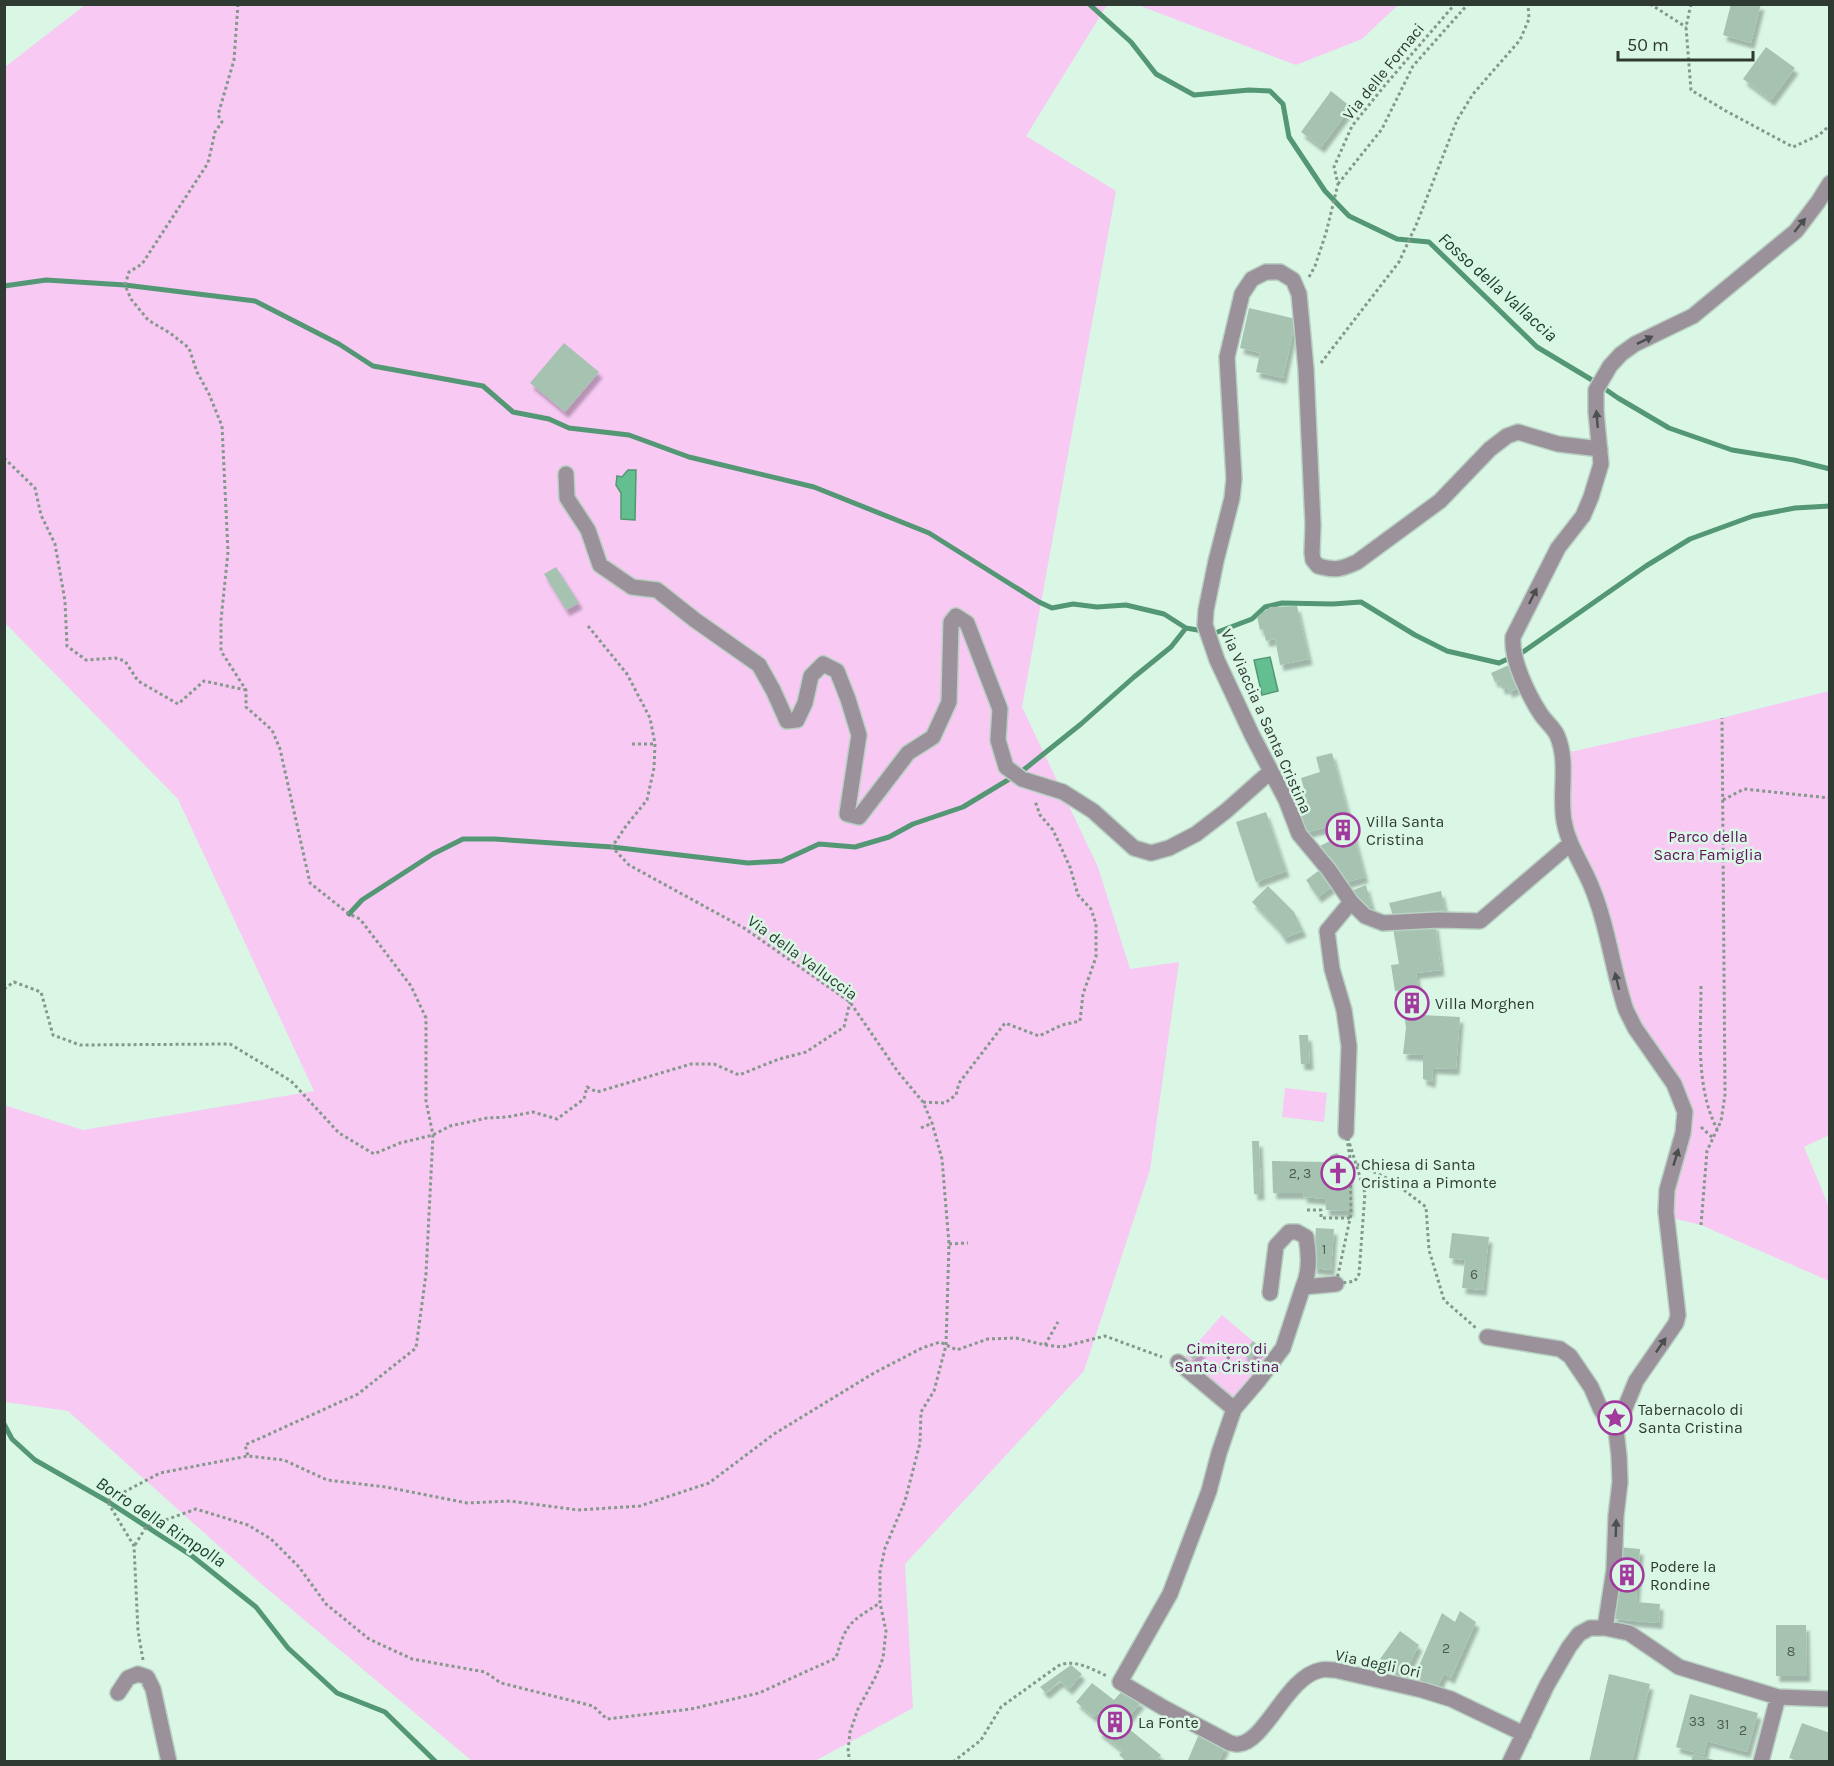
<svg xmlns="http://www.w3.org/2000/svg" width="1834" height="1766" viewBox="0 0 1834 1766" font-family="Karla,sans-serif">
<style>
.green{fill:#f7c9f3}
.water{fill:#64bf90;stroke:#549774;stroke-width:1.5}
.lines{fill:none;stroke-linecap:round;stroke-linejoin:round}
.stream{stroke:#549774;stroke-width:5}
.building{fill:#a6c3b2;filter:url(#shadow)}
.minor-casing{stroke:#b8d1c2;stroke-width:18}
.path{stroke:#84988c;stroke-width:3;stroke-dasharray:3 3;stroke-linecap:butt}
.minor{stroke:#9b919a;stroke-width:15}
.oneway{fill:#4a504d}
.labels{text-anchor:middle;stroke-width:5;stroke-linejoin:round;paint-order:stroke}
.number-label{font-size:14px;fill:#4d5c53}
.street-label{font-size:16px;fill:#2f3a33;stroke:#daf7e6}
.poi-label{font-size:16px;fill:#2f3a33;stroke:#daf7e6;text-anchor:start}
.park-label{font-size:16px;fill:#5f105d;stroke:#daf7e6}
.water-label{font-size:18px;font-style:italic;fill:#1a412e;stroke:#daf7e6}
</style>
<defs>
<filter id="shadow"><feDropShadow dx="3.5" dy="6" stdDeviation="1.5" flood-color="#0004"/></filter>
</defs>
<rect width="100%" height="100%" fill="#daf7e6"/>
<!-- green -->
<path class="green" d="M85,5h1022l-81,131 90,55 -94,516 76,160 32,102 49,-7 -29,208 -66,201 -179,193 8,144 -98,53h-343l-214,-180 -190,-170 -63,-9 -1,-297 79,25 231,-39 -136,-292 -173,-176v-556z
M1138,5l260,-1v1l-36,34 -66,26z
M1829,691v444l-25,12 25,60v74l-128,-56 -29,-7 16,-103 -59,-111 -54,-158 -8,-41v-25l3,-28 152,-34z
M1285,1088l42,5 -3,29 -42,-5z
M1222,1315l51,43 -38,43 -51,-43z"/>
<!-- water -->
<path class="water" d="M628,470h8l-1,50 -14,-1v-26l-5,-8 1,-9 5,1z
M1270,657l8,34 -16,4 -8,-35z"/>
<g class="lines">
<!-- stream -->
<path class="stream" d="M1089,4l42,38 25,32 38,21 55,-5 21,1 13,13 6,33 36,54 24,25 48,23 32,3 108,105 55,33 26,18 51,30 63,22 62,10 36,9
M4,286l42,-6 79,5 130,16 84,43 34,22 110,20 30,26 36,7 20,9 60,7 60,22 125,30 115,46 110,69 13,6 21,-4 24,3 29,-2 38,9 22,14 29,5 37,-14 13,-12 17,-4 51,1 28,-2 54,33 32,16 52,12 24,-11 123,-86 44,-27 63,-23 42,-8 35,-2
M349,914l13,-14 71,-46 30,-15h31l118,8 136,16 34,-2 37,-17 36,3 34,-10 24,-13 50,-17 58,-35 60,-48 53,-47 37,-30 15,-19
M4,1424l8,15 23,21 72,41 85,55 64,51 32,41 49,45 48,19 51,50"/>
</g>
<!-- building -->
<path class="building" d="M1731,4h30l-10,39 -28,-8z
M1766,47l29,21 -24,32 -28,-21z
M1331,91l20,16 -30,40 -20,-15z
M1249,308l47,11 -13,59 -27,-6 4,-19 -20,-5z
M564,343l35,29 -34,40 -35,-29z
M556,567l23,36 -13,7 -22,-36z
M1297,606l12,53 -29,6 -5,-26 -9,2 -3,-12 -3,1 -3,-13 13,-10z
M1509,665l9,23 -9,4 -2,-5 -5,2 -3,-9 -4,2 -4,-9z
M1332,753l33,124 -21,6 -30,-34 24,-12 -6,-11 -29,7 -11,-37 13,-4 -4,-14 19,-6 -4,-15z
M1266,812l20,59 -30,11 -20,-60z
M1321,869l12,17 -15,11 -12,-17z
M1366,885l6,22 -7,-1 -6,-5 -8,-10z
M1268,886l26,26 9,19 -19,7 -7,-10 -25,-26z
M1441,891l4,19 -52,6 -4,-13z
M1435,924l6,46 -25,3 6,42 38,2 -4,52 -23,-1 -1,14 -9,-3v-24l-20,-1 3,-26 -5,-38 -6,1 -4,-26 8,-1 -6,-36z
M1299,1035h9l2,29h-9z
M1252,1141h7l2,53h-7z
M1337,1153l4,4h8l1,54 -24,-1 -1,-11 -22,-2 1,-4h-31l-1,-32 54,1 5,-7z
M1316,1228l18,1 -3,41 -18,-2z
M1452,1233l37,4 -6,53 -21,-2 3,-28 -16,-2z
M1253,1341l8,7 -11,12 -7,-7z
M1196,1345l6,6 -8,9 -6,-5z
M1618,1547l22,2 -4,53 24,2 -1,19 -46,-4z
M1460,1611l16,11 -25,56 -7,-4 -6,12 -23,-11 27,-62 13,9z
M1776,1625h30l1,51h-31z
M1400,1631l19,14 -17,34 -14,-5 3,-9 -11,-6z
M1071,1665l11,9 -13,15 -9,-8 -14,12 -6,-6z
M1609,1674l41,10 -18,78h-43z
M1092,1683l22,17 9,-10 18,12 -18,22 38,31 -6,7h-28l-8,-7 4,-4 -25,-20 8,-10 -8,-8 -4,4 -18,-15z
M1690,1694l68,19 -11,39 -40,-11 -3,14 -28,-8z
M1802,1723l28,10v29h-30l-11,-4z
M1199,1734l27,12 -8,16h-31z
M1693,1754l25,7v1h-27z"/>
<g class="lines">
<defs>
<path id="minor" d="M566,474l1,24 21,32 12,35 32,22 25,3 38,30 64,45 14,25 14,31 10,-1 8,-17 6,-27 12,-12 14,7 11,28 11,36 -12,79 12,3 49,-64 25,-16 16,-35 2,-80 5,-6 11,7 33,86 -2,31 8,27 16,12 41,13 30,19 41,37 17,5 18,-5 27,-14 30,-23 45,-40
M1570,844l-90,77 -42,-1 -55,3 -18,-7 -14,-14 -22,-32 -30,-36 -13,-34 -34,-65 -35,-75 -12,-35 1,-15 10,-49 16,-63 2,-19 -7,-122 15,-63 10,-15 14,-7h14l13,8 6,14 7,75 7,156 -1,28 1,7 5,6c17,5 24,3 39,-4l83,-61 50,-52 17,-13 11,-4 40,12 42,5
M1346,1132l3,-86 -5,-36 -12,-41 -5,-38 24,-29
M1336,1284l-33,3 -20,61 -25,33 -24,28 -15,44 -10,38 -39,103 -50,88 44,26 66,35c3,0 6,2 9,1 27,-3 48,-68 82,-74 4,-1 9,0 14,0l87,20 29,9 73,35
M1270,1293l6,-47 13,-14h8l9,5c3,16 4,35 -3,50
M1487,1337l73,12 10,7 21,31 10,23 15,20
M1178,1362l56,47
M1605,1628l9,-58 2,-54 4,-34 -1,-26 -3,-26 20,-49 40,-58 2,-8 -12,-103 1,-22 16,-57 2,-21 -11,-28 -39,-56 -9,-18c-14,-41 -18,-86 -36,-127 -9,-21 -22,-39 -26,-62 -5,-29 5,-58 -7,-86 -4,-8 -12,-14 -17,-22 -12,-19 -29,-53 -27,-76l45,-89 25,-32 8,-19 10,-33 -5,-52v-22l14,-24 11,-12 14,-10 58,-28 103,-85 22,-29 12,-19
M118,1693l10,-15 10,-4 9,3 6,12 16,73
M1510,1762l37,-77 22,-38 10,-13 11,-6h15l24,5 50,34 99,30 52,2
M1761,1762l17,-65"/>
</defs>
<!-- minor casing -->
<use href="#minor" class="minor-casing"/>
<!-- path -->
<path class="path" d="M238,4l-4,56 -16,55 4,7 -7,10 -7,31 -66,101 -13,8 -4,13 6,14 17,21 22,13 19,15 8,24 12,22 13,32 6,126 -7,68v31l25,39v17l26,23 8,19 30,134 39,31 11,5 51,67 15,32v83l7,34 -7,139 -10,74 -58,46 -113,51 3,11
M1650,4l36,23
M1691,4l-5,23 5,63 35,21 67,36 26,-12 11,-10
M1338,184l44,-55 31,-63 55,-62
M1309,277l6,-11 11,-33 12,-49 -4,-17 18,-41 34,-42 69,-80
M1321,363l78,-101 18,-39 40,-103 16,-26 47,-54 9,-21 -1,-15
M4,458l31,30 6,27 14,29 10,57 2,45 19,14 29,-2 10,3 13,20 40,23 26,-23 42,9
M588,626l39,48 23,44 5,26 -1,24 -7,32 -21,26 -14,21 17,18 115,63 106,74 48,70 25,30 9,21 10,36 7,85 -3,101 -12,46 -13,21 -1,31 -15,58 -20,47 -5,23v32l6,28 -3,27 -7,18 -18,33 -8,23 -2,19 2,11
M632,744h23
M1723,800l21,-11 86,9
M1701,986c0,47 -6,100 16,143
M4,989l10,-7 27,10 12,43 27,10 150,-1 61,37 48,52 35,21 26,-11 33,-8 17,-9 37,-8 20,-1 26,-5 24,7 27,-20 3,-12 10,5 94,-28h23l25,11 40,-16 27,-7 38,-25 6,-25
M923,1102l22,1 11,-8 3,-12 46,-60 34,13 23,-11 18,-4 3,-27 13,-37v-33l-5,-15 -13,-14 -8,-28 -17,-37 -13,-15 -5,-14
M1701,1127l12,11
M921,1128l11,-5
M1346,1132l19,61 -6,81 -4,7 -19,3 15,-70 -1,-56z
M1357,1164l34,16 35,27 3,43 15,50 32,28
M1307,1210h14v8h29
M1701,1225l6,-74 14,-30 4,-26 -3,-377
M949,1244l19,-1
M1045,1345l13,-23
M1216,1373l18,-22
M135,1545l11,-18 50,-18 52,16 23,14 28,28 27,37 43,35 43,20 73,13 16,11 92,23 14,13 84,-10 68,-16 77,-35c10,-35 14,-36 44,-55
M143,1660l-5,-29 -4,-85 -27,-45 53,-28 88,-17 36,4 43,20 59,7 81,16 43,-2 68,9 62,-4 69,-23 65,-49 100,-61 48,-25 18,-6 17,8 31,-11 28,-1 29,7 17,2 43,-11 57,21
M953,1762l28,-22 20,-33 57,-41c16,-8 33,3 49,10"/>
<!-- minor -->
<use href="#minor" class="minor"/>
</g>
<!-- one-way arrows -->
<defs><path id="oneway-solid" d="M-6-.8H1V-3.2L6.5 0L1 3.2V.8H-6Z" transform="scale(1.5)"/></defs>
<g class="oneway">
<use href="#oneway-solid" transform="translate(1800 225) rotate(-51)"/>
<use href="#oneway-solid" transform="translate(1645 340) rotate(-26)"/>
<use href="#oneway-solid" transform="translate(1597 419) rotate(-95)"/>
<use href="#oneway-solid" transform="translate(1533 596) rotate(-64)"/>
<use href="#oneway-solid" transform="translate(1617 981) rotate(-104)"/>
<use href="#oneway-solid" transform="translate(1676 1157) rotate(-73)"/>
<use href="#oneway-solid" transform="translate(1661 1345) rotate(-56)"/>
<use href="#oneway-solid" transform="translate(1616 1528) rotate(-88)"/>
</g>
<!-- icons -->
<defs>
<symbol id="building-ring" viewBox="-11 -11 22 22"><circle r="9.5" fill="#daf7e6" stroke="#a23a9d" stroke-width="1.5"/><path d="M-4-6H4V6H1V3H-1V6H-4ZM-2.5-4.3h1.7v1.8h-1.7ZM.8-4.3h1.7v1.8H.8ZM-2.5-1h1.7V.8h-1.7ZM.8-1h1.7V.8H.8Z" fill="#a23a9d"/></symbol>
<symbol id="church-ring" viewBox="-11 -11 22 22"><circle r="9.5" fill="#daf7e6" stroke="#a23a9d" stroke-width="1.5"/><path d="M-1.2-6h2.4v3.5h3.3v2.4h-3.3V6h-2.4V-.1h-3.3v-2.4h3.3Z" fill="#a23a9d"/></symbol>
<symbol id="sight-ring" viewBox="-11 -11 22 22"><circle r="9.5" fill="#daf7e6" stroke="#a23a9d" stroke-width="1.5"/><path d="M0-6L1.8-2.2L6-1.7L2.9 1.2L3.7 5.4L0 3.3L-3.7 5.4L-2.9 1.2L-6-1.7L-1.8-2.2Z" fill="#a23a9d"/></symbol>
</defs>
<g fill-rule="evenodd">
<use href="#building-ring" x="1324" y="811" width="38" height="38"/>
<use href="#building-ring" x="1393" y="984" width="38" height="38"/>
<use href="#church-ring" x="1319" y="1154" width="38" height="38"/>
<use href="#sight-ring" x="1596" y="1399" width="38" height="38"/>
<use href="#building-ring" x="1608" y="1556" width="38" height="38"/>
<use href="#building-ring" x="1096" y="1703" width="38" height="38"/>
</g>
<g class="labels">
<!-- number labels -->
<g class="number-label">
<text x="1300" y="1178">2, 3</text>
<text x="1324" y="1254">1</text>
<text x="1474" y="1279">6</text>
<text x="1446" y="1653">2</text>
<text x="1791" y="1656">8</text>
<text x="1697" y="1726">33</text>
<text x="1723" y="1729">31</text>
<text x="1743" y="1735">2</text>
</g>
<!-- street labels -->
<g class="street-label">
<text transform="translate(1383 71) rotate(-51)" y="6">Via delle Fornaci</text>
<text transform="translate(1267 721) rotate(66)" y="6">Via Viaccia a Santa Cristina</text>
<text transform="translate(803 957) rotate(36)" y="6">Via della Valluccia</text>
<text transform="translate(1378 1663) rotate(12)" y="6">Via degli Ori</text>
</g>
<!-- poi labels -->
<g class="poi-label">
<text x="1366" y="827">Villa Santa<tspan x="1366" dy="18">Cristina</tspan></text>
<text x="1435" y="1009">Villa Morghen</text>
<text x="1361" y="1170">Chiesa di Santa<tspan x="1361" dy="18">Cristina a Pimonte</tspan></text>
<text x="1638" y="1415">Tabernacolo di<tspan x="1638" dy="18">Santa Cristina</tspan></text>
<text x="1650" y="1572">Podere la<tspan x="1650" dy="18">Rondine</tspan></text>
<text x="1138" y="1728">La Fonte</text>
</g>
<!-- park labels -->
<g class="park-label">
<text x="1708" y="842">Parco della<tspan x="1708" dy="18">Sacra Famiglia</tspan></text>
<text x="1227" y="1354">Cimitero di<tspan x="1227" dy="18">Santa Cristina</tspan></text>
</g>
<!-- water labels -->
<g class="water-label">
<text transform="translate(1498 287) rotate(42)" y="6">Fosso della Vallaccia</text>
<text transform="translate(161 1522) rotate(33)" y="6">Borro della Rimpolla</text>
</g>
</g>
<!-- border -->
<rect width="1834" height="1766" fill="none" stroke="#2f3a33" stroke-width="12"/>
<!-- scale -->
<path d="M1618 51v9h135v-9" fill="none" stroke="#2f3a33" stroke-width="3"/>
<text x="1627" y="51" font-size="18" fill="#2f3a33" stroke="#daf7e6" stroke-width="4.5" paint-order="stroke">50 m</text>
</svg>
